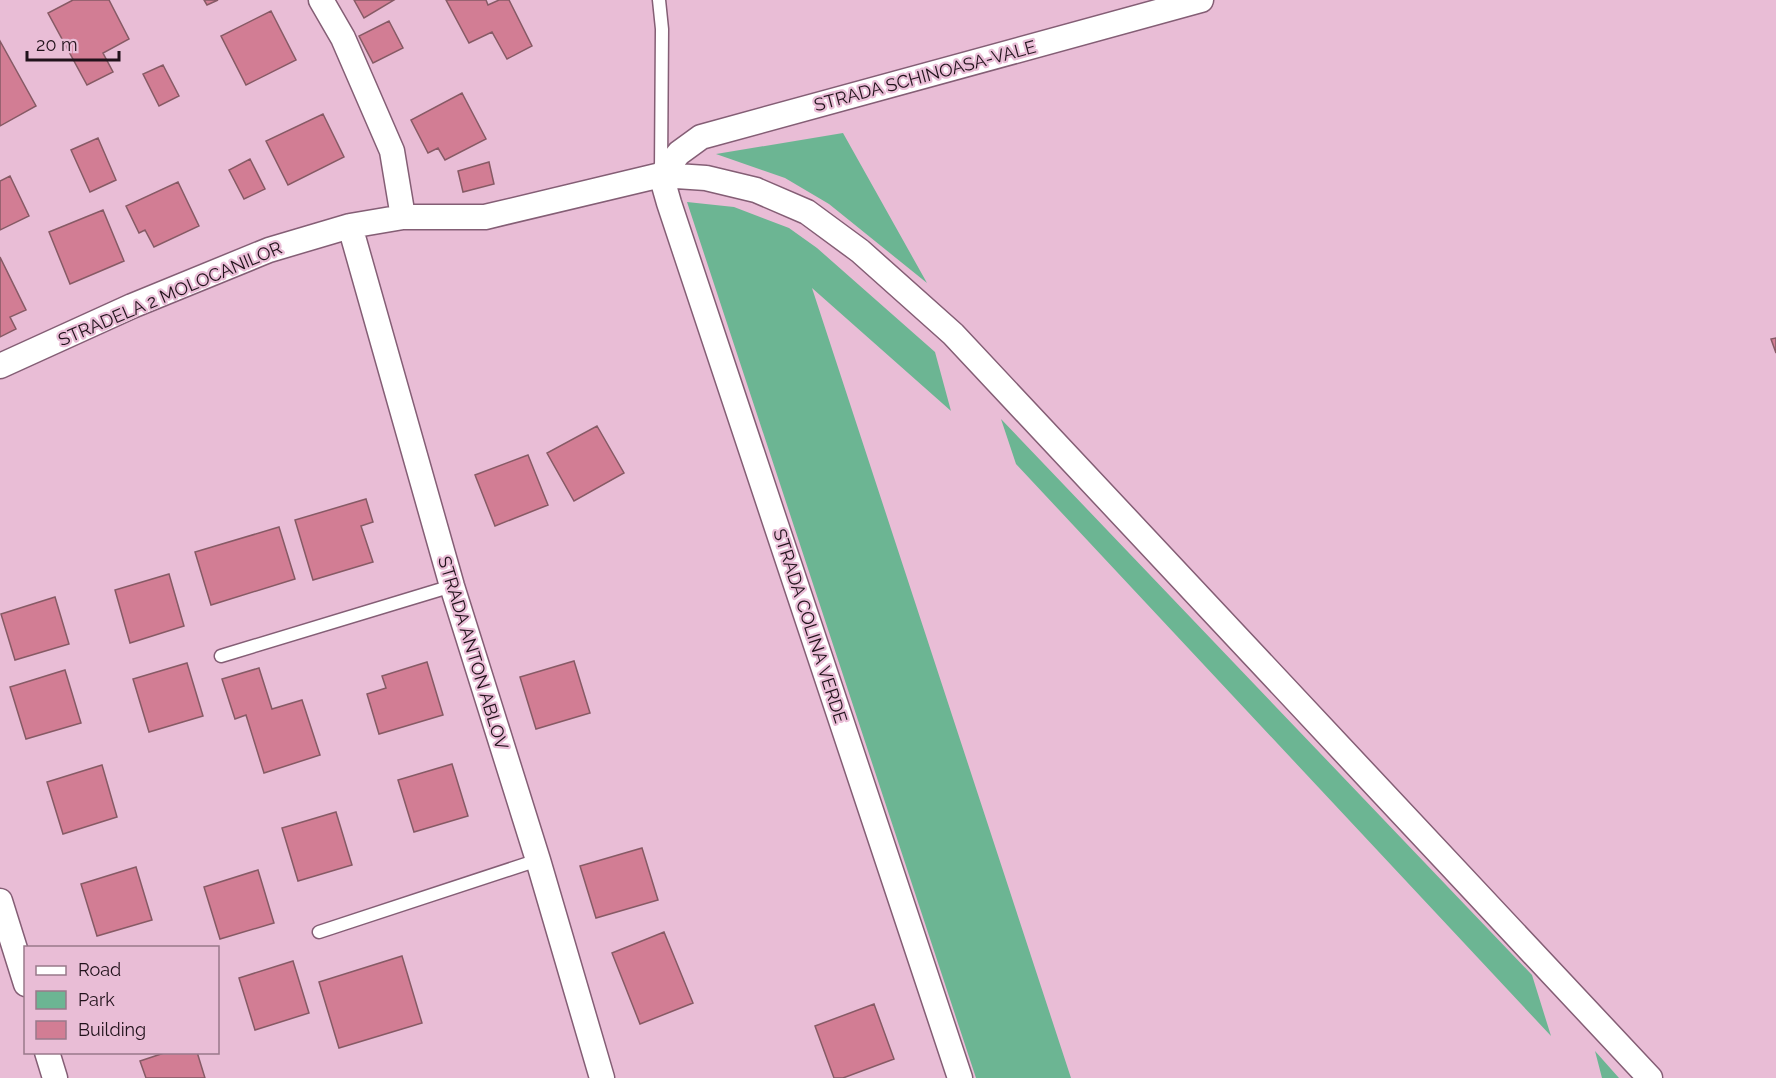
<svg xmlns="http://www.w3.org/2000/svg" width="1776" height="1078" viewBox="0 0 1776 1078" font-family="Raleway,sans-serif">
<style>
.green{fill:#6cb593}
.building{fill:#d27d94;stroke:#865a65;stroke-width:1.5}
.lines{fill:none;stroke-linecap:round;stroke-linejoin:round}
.service-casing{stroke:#845e75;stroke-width:15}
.minor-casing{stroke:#845e75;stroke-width:27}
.service{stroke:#fff;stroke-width:12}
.minor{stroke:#fff;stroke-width:24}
.labels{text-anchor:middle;stroke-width:4.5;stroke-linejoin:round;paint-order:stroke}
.street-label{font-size:18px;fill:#21121b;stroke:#e9bdd6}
</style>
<rect width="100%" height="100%" fill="#e9bdd6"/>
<!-- green -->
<path class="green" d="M843,133l84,150 -98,-79 -44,-26 -69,-24z
M687,202l47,5 55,21 28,20 118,104 16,59 -139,-123 259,790h-95z
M1001,419l531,556 19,61 -535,-572z
M1595,1051l24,27h-17z"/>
<!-- building -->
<path class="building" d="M73,0h36l20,39 -26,14 10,19 -26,13 -39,-72z
M204,0h14l-11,5z
M354,0h40l-30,18z
M446,0h40l2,5 11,-5h10l23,46 -25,13 -15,-27 -23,11z
M271,11l25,49 -50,25 -25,-49z
M389,21l14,27 -30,15 -14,-27z
M0,41l36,65 -36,20z
M163,65l16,31 -20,10 -16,-32z
M462,93l24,46 -41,21 -7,-12 -10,5 -17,-33z
M323,114l21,43 -56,28 -22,-44z
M98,138l18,42 -26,12 -19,-42z
M250,159l15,30 -21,10 -15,-29z
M489,162l5,22 -31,8 -5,-21z
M10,176l19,40 -29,14v-49z
M178,182l21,44 -45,21 -9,-17 -6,3 -13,-27z
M103,210l21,51 -54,23 -21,-52z
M0,257l26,53 -16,7 6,12 -16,8z
M1776,338v15l-5,-14z
M597,426l27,47 -50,28 -27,-48z
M528,455l20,50 -53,21 -20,-51z
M366,499l7,23 -12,4 12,36 -60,18 -18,-60z
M279,527l16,52 -84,26 -16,-53z
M169,574l15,52 -54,17 -15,-53z
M55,597l14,47 -54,16 -14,-46z
M574,661l16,52 -54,16 -16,-52z
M427,662l16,53 -64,19 -12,-40 19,-6 -4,-12z
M187,663l16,53 -54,16 -16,-53z
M259,668l13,41 30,-9 18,55 -56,18 -18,-58 -11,4 -13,-40z
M65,670l16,53 -55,16 -16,-52z
M452,764l16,52 -54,16 -16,-52z
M102,765l15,52 -54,17 -16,-52z
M336,812l16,53 -54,16 -16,-53z
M642,848l16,52 -62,18 -16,-52z
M136,867l16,53 -55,16 -16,-52z
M258,870l16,53 -54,16 -16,-52z
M664,932l29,71 -53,21 -28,-71z
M402,956l20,67 -83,25 -20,-66z
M293,961l16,52 -54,17 -16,-52z
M874,1004l20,55 -51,19h-9l-19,-52z
M167,1052h30l8,26h-59l-6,-17z"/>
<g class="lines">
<defs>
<path id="service" d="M659,0l3,29 -1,141
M221,656l231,-70
M319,932l219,-72"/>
<path id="minor" d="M321,0l22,38 49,113 11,66
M661,175l8,28 291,875
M661,175l18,-22 22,-16 500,-137
M350,226l102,360 86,274 64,218
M0,366l132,-60 137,-56 81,-24 53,-9h82l176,-42 45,3 50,12 51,22 53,39 93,83 697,744
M0,901l26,83
M47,1052l8,26"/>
</defs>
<!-- service casing -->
<use href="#service" class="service-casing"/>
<!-- minor casing -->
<use href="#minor" class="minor-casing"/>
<!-- service -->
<use href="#service" class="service"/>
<!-- minor -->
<use href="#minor" class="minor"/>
</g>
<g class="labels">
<!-- street labels -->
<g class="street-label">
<text transform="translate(925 76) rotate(-15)" y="6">STRADA SCHINOASA-VALE</text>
<text transform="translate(170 294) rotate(-23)" y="6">STRADELA 2 MOLOCANILOR</text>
<text transform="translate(810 626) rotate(72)" y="6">STRADA COLINA VERDE</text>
<text transform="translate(473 653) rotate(73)" y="6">STRADA ANTON ABLOV</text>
</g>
</g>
<!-- legend -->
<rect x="24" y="946" width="195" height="108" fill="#e9bdd6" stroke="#99798b" stroke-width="1.5"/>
<rect x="36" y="966" width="30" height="9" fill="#ffffff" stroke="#99798b" stroke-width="1.5"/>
<text x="78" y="976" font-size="18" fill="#21121b">Road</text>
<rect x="36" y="991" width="30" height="18" fill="#6cb593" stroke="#99798b" stroke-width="1.5"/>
<text x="78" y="1006" font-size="18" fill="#21121b">Park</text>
<rect x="36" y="1021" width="30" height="18" fill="#d27d94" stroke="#99798b" stroke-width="1.5"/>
<text x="78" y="1036" font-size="18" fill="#21121b">Building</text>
<!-- scale -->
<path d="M27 51v9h92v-9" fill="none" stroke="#21121b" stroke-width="3"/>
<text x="36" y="51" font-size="18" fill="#21121b" stroke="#e9bdd6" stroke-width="4.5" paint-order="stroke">20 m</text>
</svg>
